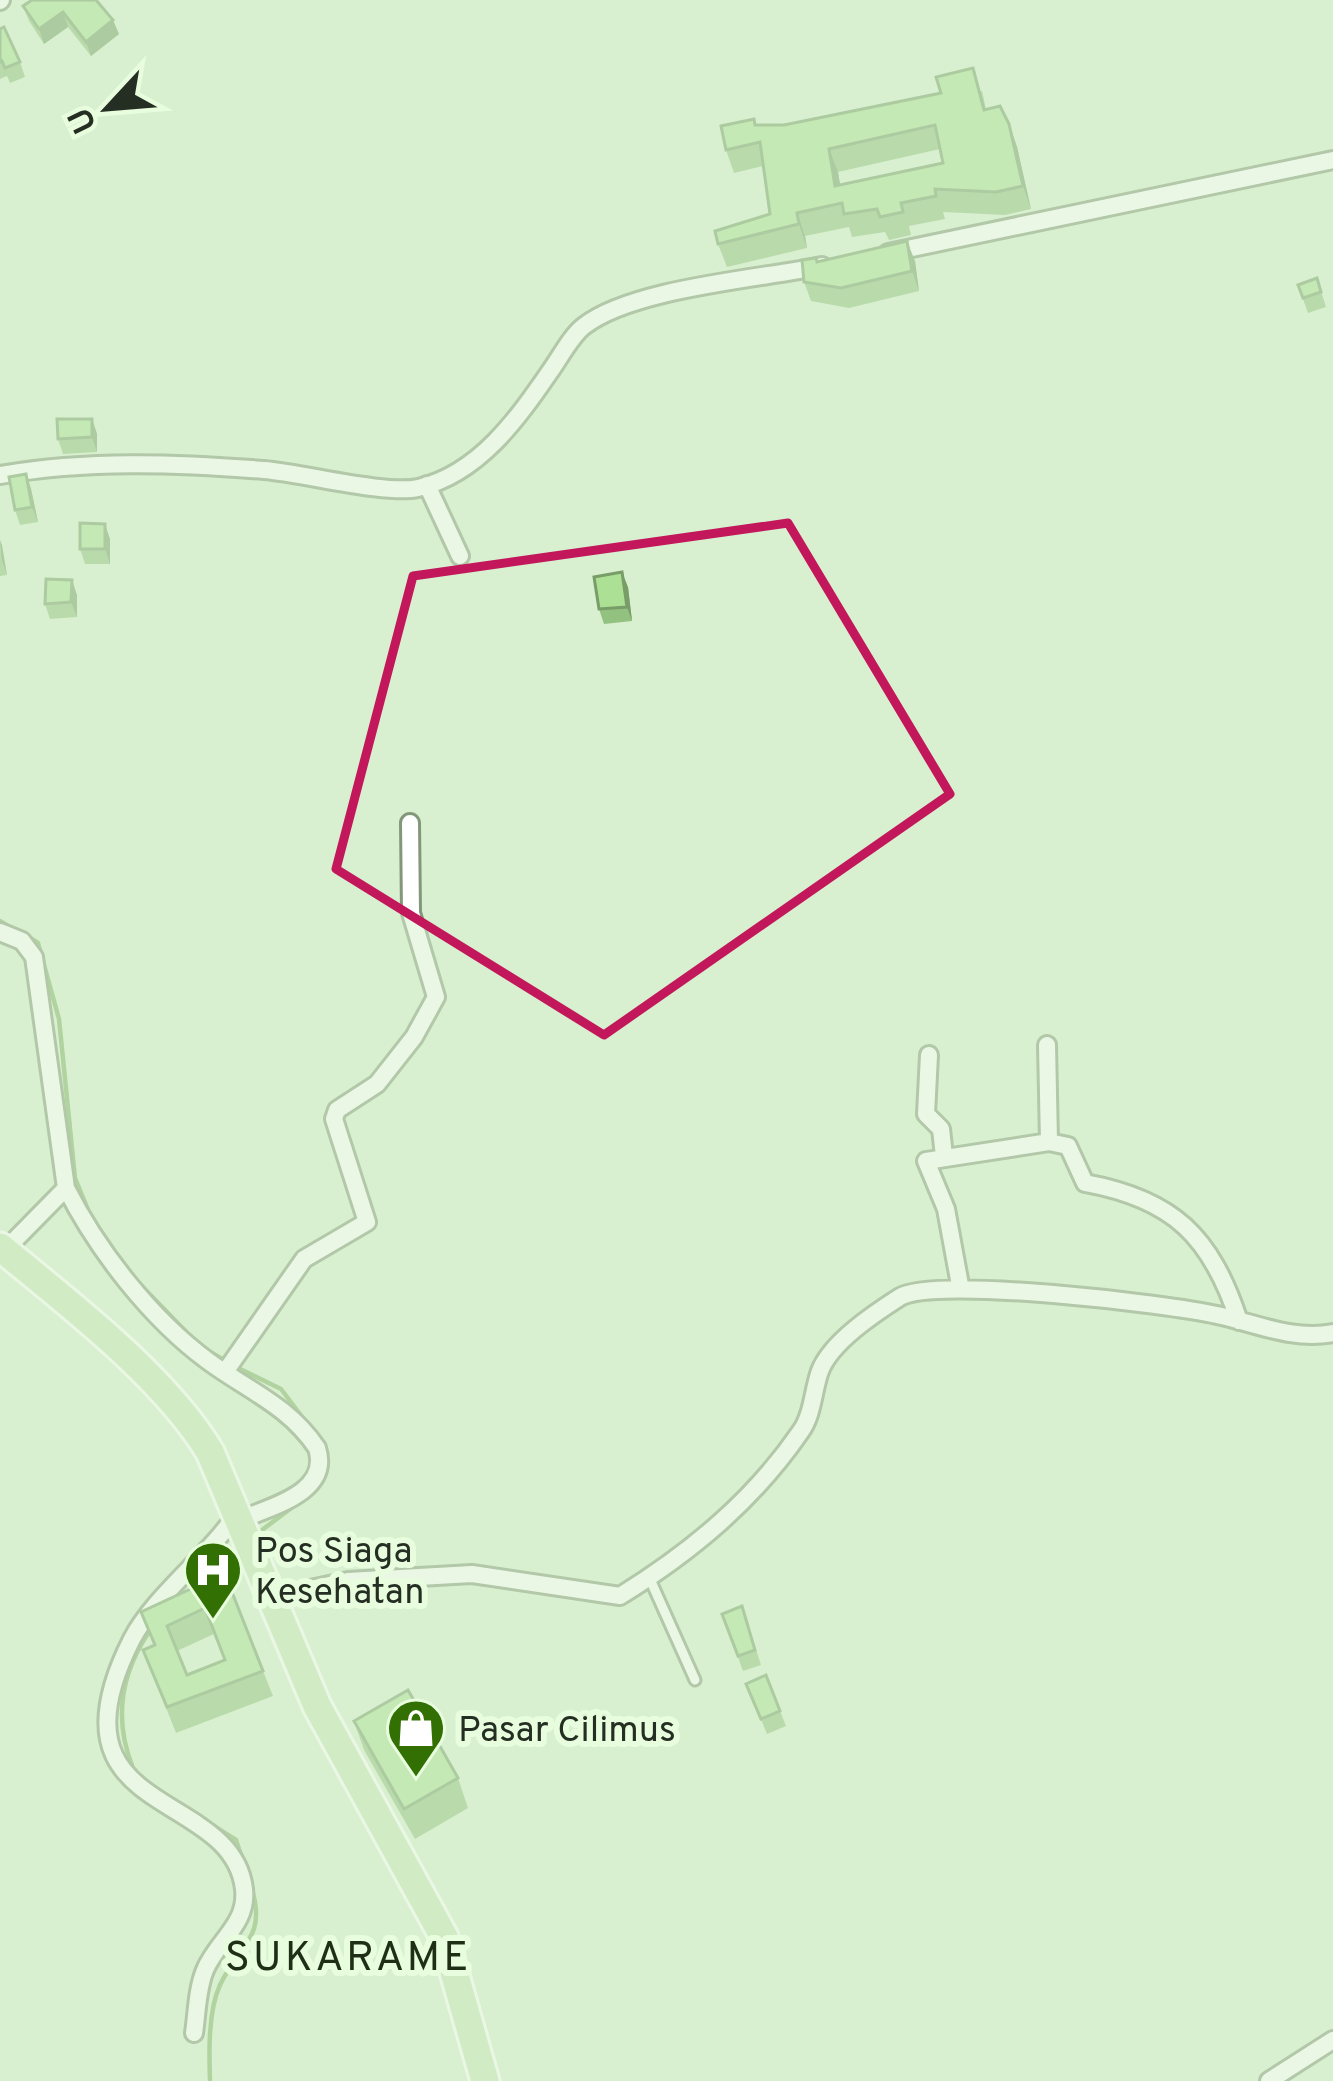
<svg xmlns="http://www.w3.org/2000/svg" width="1333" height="2081" viewBox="0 0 1333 2081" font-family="Overpass,sans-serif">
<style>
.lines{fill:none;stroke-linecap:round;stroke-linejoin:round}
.stream{stroke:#7eb067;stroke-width:4.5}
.lane-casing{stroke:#83977a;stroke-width:15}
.street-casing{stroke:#83977a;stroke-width:22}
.primary-casing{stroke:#fff;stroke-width:33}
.lane{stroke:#fff;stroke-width:9}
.street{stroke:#fff;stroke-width:16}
.primary{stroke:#c7e6b9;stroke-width:27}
.wall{fill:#93c180;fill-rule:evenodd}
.shaded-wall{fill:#789d68}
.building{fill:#abe095;stroke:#789d68;stroke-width:3;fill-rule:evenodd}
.marked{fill:none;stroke:#c2185b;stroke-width:9;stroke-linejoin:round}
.labels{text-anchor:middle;stroke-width:12;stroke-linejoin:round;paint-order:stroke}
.poi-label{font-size:36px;fill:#252e22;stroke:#e7fddd;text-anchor:start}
.quarter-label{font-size:42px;letter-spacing:3px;fill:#1e2f16;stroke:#e7fddd}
</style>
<rect width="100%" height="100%" fill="#d9f0d0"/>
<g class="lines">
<!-- stream -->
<path class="stream" d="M0,921l11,7
M27,936l11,7 21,76 16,159 16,39
M136,1280l64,66 24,14
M234,1366l47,23 37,49
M254,1536l44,-33
M216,1565l24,-20
M133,1768c-19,-47 -13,-93 16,-136
M184,1807l52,33 9,27
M210,2081c-1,-29 -2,-70 10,-96 18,-39 47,-47 32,-95"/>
<defs>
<path id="lane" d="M649,1577l46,103"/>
<path id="street" d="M0,1l1,-1
M888,253l445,-93
M0,475c87,-15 176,-12 264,-5 39,3 121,25 154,18 61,-14 100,-70 133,-118 10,-14 20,-34 33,-44 49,-38 175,-47 238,-60
M427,485l33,71
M0,932l22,9 12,16 32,231 -61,62
M929,1055l-3,59 15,15 3,27
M1049,1142l19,4 17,37c88,16 126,53 154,138
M66,1188c32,63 85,131 142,173 39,29 80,44 109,87 14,44 -44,58 -75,71
M960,1285l-14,-76 -20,-48 123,-19 -2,-97
M225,1372l79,-113 63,-37 -33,-103 3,-9 40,-26 37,-47 22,-40 -25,-84 -1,-90
M273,1597l75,-16 124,-7 148,22c71,-44 133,-95 181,-165 12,-17 12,-41 19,-60 11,-29 55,-58 80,-74 34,-21 269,7 317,18 38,8 76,26 116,18
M194,2033c3,-20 3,-44 11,-63 12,-29 43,-46 39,-81 -12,-102 -204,-69 -112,-250 23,-44 77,-83 106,-127
M1269,2081l64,-41"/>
<path id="primary" d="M0,1247c69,57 164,129 210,205l107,254 127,231 41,144"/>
</defs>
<!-- lane casing -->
<use href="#lane" class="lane-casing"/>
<!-- street casing -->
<use href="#street" class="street-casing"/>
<!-- primary casing -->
<use href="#primary" class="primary-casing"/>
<!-- lane -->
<use href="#lane" class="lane"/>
<!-- street -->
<use href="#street" class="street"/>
<!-- primary -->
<use href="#primary" class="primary"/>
</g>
<!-- wall -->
<path class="wall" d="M32,0l87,34 -28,22 -23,-29 -24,17 -15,-23 -6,-15z
M0,29l20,33 5,15 -15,6 -3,-7 -7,3z
M982,91l4,18 23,15 8,23 14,62 -26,6 -62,-3 2,7 -36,7 2,9 -22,5 -4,-8 -33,5 -3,-10 -44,9 2,12 -80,19 -9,-23 52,-30 -7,-48 -29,7 -8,-23 30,-25h28zM940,149l3,14 -103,22 -2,-13z
M816,258l2,4 97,-1 4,30 -70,17 -38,-7 -7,-19z
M1317,278l9,29 -18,6 -10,-28z
M92,419l5,15v18l-34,2 -5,-15z
M26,474l5,15 7,33 -18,3 -5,-15z
M110,539v25h-25l-5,-15z
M0,540l7,35 -7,1z
M628,587l4,34 -28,3 -5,-15z
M77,595v22l-27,2 -5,-15z
M190,1567l73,104 10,25 -97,37 -33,-83 11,-4 -13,-34 56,-26zM214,1634l11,26 -38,15 -10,-24z
M742,1606l19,59 -18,6 -21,-57z
M766,1675l20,51 -19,8 -21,-50z
M354,1721l104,57 10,30 -53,31 -51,-89z"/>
<!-- shaded-wall -->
<path class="shaded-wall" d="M63,12l5,15 -24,17 -5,-15z
M113,20l6,14 -28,22 -5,-14z
M1009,124l8,23 14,62 -8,-23z
M829,149l9,23 6,37 -9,-23z
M797,213l8,23 2,12 -8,-24z
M907,241l8,20 4,30 -7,-20z
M92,419l5,15v18l-5,-15z
M26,474l5,15 7,33 -6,-15z
M105,524l5,15v25l-5,-15z
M0,540l2,5 5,30 -5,-15z
M622,572l6,15 4,34 -5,-14z
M72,580l5,15v22l-6,-15z"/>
<!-- building -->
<path class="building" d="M32,0h64l17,20 -27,22 -23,-30 -24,17 -16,-23z
M4,27l16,35 -15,6 -3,-7 -2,1v-33z
M973,68l11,42 16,-4 9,18 14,62 -27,6 -61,-3 1,7 -35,7 2,9 -23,5 -3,-8 -33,5 -2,-11 -45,10 2,11 -81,20 -3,-13 55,-17 -10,-72 -34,8 -5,-24 33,-7 1,6h29l157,-32 -5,-16zM935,125l8,38 -108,23 -6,-37z
M907,241l5,30 -71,17 -37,-6 -2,-22 14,-2 1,4z
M1317,278l4,14 -18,6 -5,-13z
M57,419h35v18l-34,2z
M26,474l6,33 -17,3 -6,-33z
M80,523l25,1v25h-25z
M622,572l5,35 -28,2 -5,-32z
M46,579l26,1 -1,22 -26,2z
M217,1554l46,117 -96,36 -24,-57 12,-5 -14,-33 58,-27 -9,-18zM205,1608l20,52 -38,15 -20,-49z
M742,1606l13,44 -17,6 -16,-42z
M766,1675l14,36 -19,8 -15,-35z
M408,1690l50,88 -54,31 -50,-88z"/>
<!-- marked area -->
<path d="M0 0H1333V2081H0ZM788,523l162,271 -346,241 -268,-166 77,-293z" fill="#d9f0d0" fill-opacity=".55" fill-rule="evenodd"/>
<path class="marked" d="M788,523l162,271 -346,241 -268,-166 77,-293z"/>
<!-- icons -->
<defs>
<symbol id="hospital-pin" viewBox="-11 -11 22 30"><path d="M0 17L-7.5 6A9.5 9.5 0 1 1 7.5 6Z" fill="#337004" stroke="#e7fddd"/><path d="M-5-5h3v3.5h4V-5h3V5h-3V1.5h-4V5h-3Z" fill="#fff"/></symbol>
<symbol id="shop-pin" viewBox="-11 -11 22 30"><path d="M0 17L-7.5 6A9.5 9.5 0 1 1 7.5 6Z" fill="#337004" stroke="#e7fddd"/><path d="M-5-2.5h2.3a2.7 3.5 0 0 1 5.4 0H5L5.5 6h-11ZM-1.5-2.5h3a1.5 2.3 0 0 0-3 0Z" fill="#fff"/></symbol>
</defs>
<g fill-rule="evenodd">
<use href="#hospital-pin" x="180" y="1537" width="66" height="90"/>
<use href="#shop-pin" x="383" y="1695" width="66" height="90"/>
</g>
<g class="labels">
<!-- poi labels -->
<g class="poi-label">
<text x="255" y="1562">Pos Siaga<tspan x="255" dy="41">Kesehatan</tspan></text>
<text x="458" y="1741">Pasar Cilimus</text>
</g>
<!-- quarter labels -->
<g class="quarter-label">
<text x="348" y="1970">SUKARAME</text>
</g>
</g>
<!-- north arrow -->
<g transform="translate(108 108) rotate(244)" stroke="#e7fddd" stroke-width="9" paint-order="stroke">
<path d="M0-9L21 45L0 30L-21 45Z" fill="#252e22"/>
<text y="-18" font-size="33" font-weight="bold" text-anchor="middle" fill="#252e22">U</text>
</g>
</svg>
